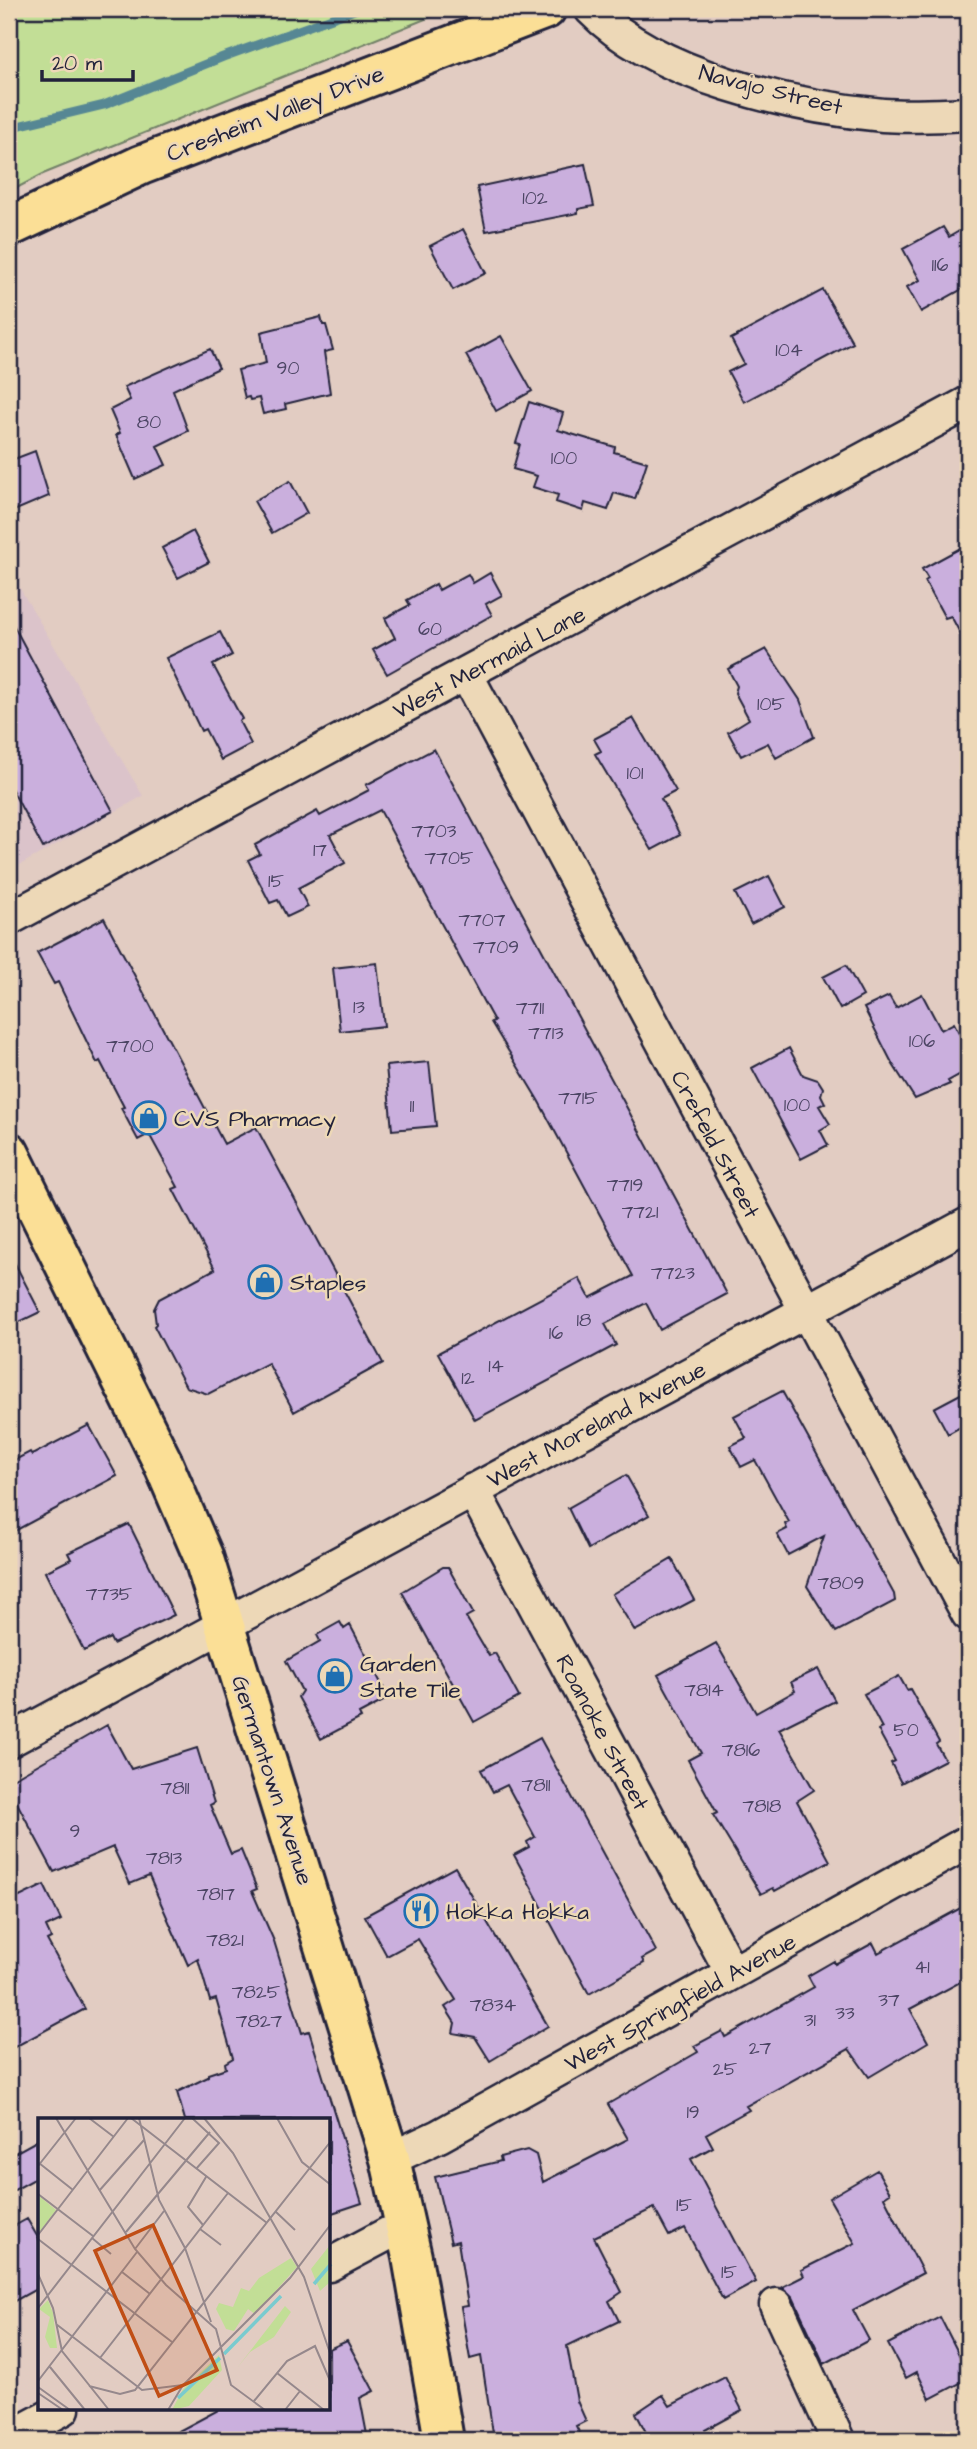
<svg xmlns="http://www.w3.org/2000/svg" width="977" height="2449" viewBox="0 0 977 2449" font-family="'Architects Daughter',sans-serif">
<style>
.built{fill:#dbc3ca}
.green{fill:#c2de96;stroke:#728068;stroke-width:2}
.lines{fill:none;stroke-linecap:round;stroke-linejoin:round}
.stream{stroke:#568794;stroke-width:9}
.building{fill:#caafdd;stroke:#22223b;stroke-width:2}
.minor-casing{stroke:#22223b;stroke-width:37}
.major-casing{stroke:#22223b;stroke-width:44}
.minor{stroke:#edd8b7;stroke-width:32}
.major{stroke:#fbdf96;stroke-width:38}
.labels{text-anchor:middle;stroke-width:5;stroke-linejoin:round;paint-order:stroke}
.number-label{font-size:19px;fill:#4c4564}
.street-label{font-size:23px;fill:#22223b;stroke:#edd8b7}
.poi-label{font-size:23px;fill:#22223b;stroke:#edd8b7;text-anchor:start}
.inset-river{fill:none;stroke:#79cbcf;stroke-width:3.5}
.inset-road{fill:none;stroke:#95888c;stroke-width:2}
.view{fill:#c04e15;fill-opacity:0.15;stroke:#c04e15;stroke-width:3.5}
.inset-edge{fill:none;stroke:#22223b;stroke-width:3.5}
</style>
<rect width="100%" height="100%" fill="#e2ccc2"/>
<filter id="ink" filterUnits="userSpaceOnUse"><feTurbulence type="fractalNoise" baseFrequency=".0143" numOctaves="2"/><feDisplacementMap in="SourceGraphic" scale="14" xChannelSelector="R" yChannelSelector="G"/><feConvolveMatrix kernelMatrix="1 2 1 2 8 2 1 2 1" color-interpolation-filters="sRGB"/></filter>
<g filter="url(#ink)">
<!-- built -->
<path class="built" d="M9,570l134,226 -134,75z"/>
<!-- green -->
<path class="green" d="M9,9h441l-407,165 -34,18z"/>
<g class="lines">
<!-- stream -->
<path class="stream" d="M9,128l95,-23 119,-48 134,-48"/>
</g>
<!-- building -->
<path class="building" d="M585,164l9,42 -16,3v4l-92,18 -9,-44z
M968,226v60l-47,26 -14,-25 13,-7 -17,-31 40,-22 6,10z
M463,229l23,44 -33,17 -23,-44z
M823,290l30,53 -109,59 -16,-30 16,-8 -13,-25z
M321,317l2,8h3l7,25 -9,2 6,41 -45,11 1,5 -23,5 -4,-16 -9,2 -1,-3 -4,1 -7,-28 28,-7 -5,-31z
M501,336l31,55 -36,20 -30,-56z
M210,349l9,19 -46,22 15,41 -31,15 9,19 -31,14 -19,-44 4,-2 -10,-23 20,-10 -6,-13z
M529,402l34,11 -5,17 57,17 -1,5 33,10 -12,37 -21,-6 -6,17 -23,-7 -2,8 -27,-9 2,-7 -25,-8 4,-11 -24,-7 7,-25 -4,-1z
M35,451l14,45 -40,17v-52z
M290,481l17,32 -35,20 -18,-32z
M193,531l16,31 -31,16 -16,-30z
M968,544v104l-17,-32 -6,2 -20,-37 3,-2 -6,-10z
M490,573l12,22 -16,9 6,11 -105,59 -14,-24 22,-12 -10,-20 25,-13 -3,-5 29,-16 3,6 29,-16 5,9z
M9,617l104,194 -70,37 -34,-64z
M220,632l12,23 -19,10 29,54 -3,2 12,23 -30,16 -16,-31 -4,2 -35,-73z
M766,649l34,51 14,37 -38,21 -8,-15 -27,13 -13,-24 21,-13 -14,-26 2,-7 -9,-17z
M633,718l43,73 -15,8 19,36 -28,15 -57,-96 6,-3 -7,-12z
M434,749l293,545 -67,36 -14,-27 -41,21 11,21 -141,75 -37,-67 141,-75 11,20 43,-22 -95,-176 -47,-78 3,-1 -5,-9 -109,-202 -50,25 15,28 -47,25 10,19 -21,10 -9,-17 -8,3 -22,-43 12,-6 -5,-9 62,-34 3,5 49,-26 -3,-5z
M769,876l16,31 -34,17 -16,-31z
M104,918l120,226 32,-17 127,236 -89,49 -26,-49 -60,31 -22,-7 -32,-61 2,-2 -2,-15 5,-10 56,-30 -42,-80 5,-2 -29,-53 -11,6 -17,-32 3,-1 -24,-46 -3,2 -39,-81 -4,2 -17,-31z
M377,963l7,63 -44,5 -7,-63z
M846,965l17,31 -23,13 -17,-32z
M922,994l19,36 13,-7 14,27v20l-20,11 2,3 -35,15 -23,-36 -28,-55 25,-12 7,12z
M789,1048l14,27 15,5 5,8 -2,7 4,8 -6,3 11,18 -10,6 8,15 -27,14 -49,-91z
M429,1062l7,64 -44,4 -6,-64z
M9,1252l31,60 -31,15z
M968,1390v33l-20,11 -14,-26z
M782,1391l112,203 1,7 -59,31 -29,-46 17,-50 -36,19 -11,-21 10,-5 -2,-5 4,-2 -34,-62 -14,7 -11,-21 16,-8 -12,-22z
M89,1425l28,51 -108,58v-71l21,-11 2,3z
M626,1475l23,40 -61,34 -20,-41z
M129,1524l45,91 -61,29 -3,-6 -26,13 -39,-79 26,-13 -3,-6z
M672,1559l22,41 -59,31 -23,-37z
M443,1567h5l25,46 -7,4 23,39 6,-3 24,44 -45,25 -72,-130z
M340,1622l4,7 6,-4 39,73 -30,16 2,4 -40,21 -23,-42 4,-6 -16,-30 34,-20 -3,-6z
M716,1643l40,70 39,-22 -4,-9 27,-13 17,32 -56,28 35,61 -17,11 33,60 -55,30 -2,-3 -12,6 -48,-79 4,-2 -29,-53 13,-7 -43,-78z
M899,1676l8,14 3,-1 29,53 -3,2 9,16 -44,23 -10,-20 4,-2 -17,-31 4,-2 -18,-34z
M107,1725l24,44 66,-21 17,55 -4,2 21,49 10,-4 16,39 -5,2 22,50 28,92 7,-2 53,172 -33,11v-94h-144l-8,-28 31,-15v-3l18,-6 -1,-5 8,-5 -17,-59 -6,2 -12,-42 -10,6 -39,-89 -19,8 -17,-37 -59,25 -45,-84v-7z
M540,1738l116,213 -14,8 2,4 -55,31 -75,-139 15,-8 -2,-5 8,-5 -28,-52 -14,7 -12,-22z
M455,1867l93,159 -58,35 -15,-24 -22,-4 2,-10 -10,-16 11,-7 -38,-61 -31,17 -22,-40z
M44,1885l17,35 -15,7 5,11 -4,2 38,69 -76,41v-148z
M968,1904v74l-58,31 18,33 -59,35 -20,-28 -103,57 3,4 -43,24 7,13 -22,12 65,123 -33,18 -38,-72 -16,8 -15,-28 -60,29 28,55 -13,9 10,20 -52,25 10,55 9,20 -10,5 7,14h-89l-13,-84 -11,3 -9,-52 7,-1 -10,-65 -7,2 -16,-66 66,-16 -1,-4 27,-7 9,5 7,27 85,-43 -20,-35 90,-52 -4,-6 28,-15 3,6 89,-50 -6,-11 26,-15 1,3 38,-21 5,10z
M40,2139v37l-31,17v-37z
M877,2170l13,23 -6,4 39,76 -70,37 16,30 -45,24 -31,-67 -11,-10 22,-11 -3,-6 54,-27 -26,-45z
M27,2219l13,22v46l-31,17v-75z
M940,2317l28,55v7l-38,20 -13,-27 -11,6 -18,-34z
M347,2341l27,50 -14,7 8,42h-206l58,-31h109v-60z
M725,2377l17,33 -37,20 5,10h-60l-14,-27 27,-18 7,11z"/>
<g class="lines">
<defs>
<path id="minor" d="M591,9c65,67 202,98 292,106 28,2 57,0 85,-1
M466,674l502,940
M9,919l959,-516
M473,1490l259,483
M9,1741l959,-517
M390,2159l49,-23 529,-294
M329,2265l77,-41
M776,2305l62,135
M9,2438l54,-29"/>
<path id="major" d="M9,227l132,-62 405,-156
M9,1152l153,309 41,95 187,603 22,98 32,183"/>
</defs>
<!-- minor casing -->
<use href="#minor" class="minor-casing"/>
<!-- major casing -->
<use href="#major" class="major-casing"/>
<!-- minor -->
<use href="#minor" class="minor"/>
<!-- major -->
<use href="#major" class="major"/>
</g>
</g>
<!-- icons -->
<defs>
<symbol id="shop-ring" viewBox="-11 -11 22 22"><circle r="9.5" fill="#edd8b7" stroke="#1f6fb2" stroke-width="1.5"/><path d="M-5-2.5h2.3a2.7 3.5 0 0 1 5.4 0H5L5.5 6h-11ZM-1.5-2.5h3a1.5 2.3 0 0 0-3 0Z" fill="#1f6fb2"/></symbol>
<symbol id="restaurant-ring" viewBox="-11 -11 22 22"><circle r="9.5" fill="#edd8b7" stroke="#1f6fb2" stroke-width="1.5"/><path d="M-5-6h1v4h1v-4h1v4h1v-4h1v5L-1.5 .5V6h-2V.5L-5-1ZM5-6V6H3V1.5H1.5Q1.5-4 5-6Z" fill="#1f6fb2"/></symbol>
</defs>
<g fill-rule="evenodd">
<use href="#shop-ring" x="130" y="1099" width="38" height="38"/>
<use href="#shop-ring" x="246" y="1263" width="38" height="38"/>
<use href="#shop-ring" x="316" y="1657" width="38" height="38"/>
<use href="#restaurant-ring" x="402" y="1892" width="38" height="38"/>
</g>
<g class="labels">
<!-- number labels -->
<g class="number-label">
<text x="535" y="204">102</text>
<text x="940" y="271">116</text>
<text x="789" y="356">104</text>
<text x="288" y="374">90</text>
<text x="149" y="428">80</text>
<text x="564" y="464">100</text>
<text x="430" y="635">60</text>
<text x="771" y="710">105</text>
<text x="635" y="779">101</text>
<text x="434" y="837">7703</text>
<text x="320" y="856">17</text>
<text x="449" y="864">7705</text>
<text x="276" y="887">15</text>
<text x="482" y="926">7707</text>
<text x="496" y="953">7709</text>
<text x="359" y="1013">13</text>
<text x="530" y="1014">7711</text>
<text x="546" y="1039">7713</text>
<text x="922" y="1047">106</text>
<text x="130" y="1052">7700</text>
<text x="578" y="1104">7715</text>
<text x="797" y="1111">100</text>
<text x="412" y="1112">11</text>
<text x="625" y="1191">7719</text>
<text x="640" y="1218">7721</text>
<text x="673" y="1279">7723</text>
<text x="584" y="1326">18</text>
<text x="556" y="1339">16</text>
<text x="496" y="1372">14</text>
<text x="468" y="1384">12</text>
<text x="841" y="1589">7809</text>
<text x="109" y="1600">7735</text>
<text x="704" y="1696">7814</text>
<text x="906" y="1736">50</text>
<text x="741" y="1756">7816</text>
<text x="536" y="1791">7811</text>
<text x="175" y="1794">7811</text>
<text x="762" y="1812">7818</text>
<text x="75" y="1837">9</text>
<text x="164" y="1864">7813</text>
<text x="216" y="1900">7817</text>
<text x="225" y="1946">7821</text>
<text x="922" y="1973">41</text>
<text x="256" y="1998">7825</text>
<text x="889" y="2006">37</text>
<text x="493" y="2011">7834</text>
<text x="845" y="2019">33</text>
<text x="810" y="2026">31</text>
<text x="259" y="2027">7827</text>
<text x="760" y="2054">27</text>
<text x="725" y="2075">25</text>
<text x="693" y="2118">19</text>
<text x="684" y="2211">15</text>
<text x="729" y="2278">15</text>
</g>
<!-- street labels -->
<g class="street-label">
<text transform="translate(771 89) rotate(14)" y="8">Navajo Street</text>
<text transform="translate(275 113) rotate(-21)" y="8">Cresheim Valley Drive</text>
<text transform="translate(489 662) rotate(-28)" y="8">West Mermaid Lane</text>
<text transform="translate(716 1144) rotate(62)" y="8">Crefeld Street</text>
<text transform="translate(596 1424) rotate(-28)" y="8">West Moreland Avenue</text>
<text transform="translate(603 1732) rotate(62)" y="8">Roanoke Street</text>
<text transform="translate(273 1780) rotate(72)" y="8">Germantown Avenue</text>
<text transform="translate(680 2002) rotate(-29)" y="8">West Springfield Avenue</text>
</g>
<!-- poi labels -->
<g class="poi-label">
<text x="174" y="1126">CVS Pharmacy</text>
<text x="290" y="1290">Staples</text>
<text x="360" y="1671">Garden<tspan x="360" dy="26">State Tile</tspan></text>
<text x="446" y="1919">Hokka Hokka</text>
</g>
</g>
<!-- overview -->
<g transform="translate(38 2118)">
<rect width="292" height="292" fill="#e2ccc2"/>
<path d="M0,77l18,15 -18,24zM292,127v37l-10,9 -9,-22zM253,140l6,9 -42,47 -7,-5 -14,22 -8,-2 -10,-20 3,-6 14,4 8,-19 8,3 10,-13zM10,182l5,13 4,35h-7l-5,-11 5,-20 -11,-8zM247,188l6,6 -17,25 -24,15 -13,16zM181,237l3,15 -33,36 -17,4 11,-21z" fill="#c2de96"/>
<path class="inset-river" d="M276,166l17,-20M186,236l57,-58M140,280l42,-40"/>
<path class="inset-road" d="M18,0l79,131 31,36 50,44 15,56 34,25M51,0l25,19M93,0l136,105M101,0l20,82 26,48 26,74M154,0l27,25 -23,26M166,0l29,35 71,124 27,79M239,0l25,44 29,23M1,45l34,27M0,48l38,-48M61,73l45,-51M0,76l55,42M238,94l19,18M165,107l-15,-18 18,-30M162,111l21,16M88,114l84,-100M0,117l90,-117M54,120l19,16M0,121l134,103M97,131l29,-38M84,154l28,22M0,156l15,34 9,43 47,59M0,190l147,-190M18,206l86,66 41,-5M62,240l128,-165M12,249l35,43M239,255l47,37M0,263l99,-129M51,268l31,8 15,-4 196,-249M0,269l32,23M0,275l25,17M216,283l33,-40 28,-15 16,37M130,292l15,-25 107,-107 41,-54M247,292l15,-19"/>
<path class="view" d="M115,107l64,145 -58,26 -64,-145z"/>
<rect width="292" height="292" class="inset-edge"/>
</g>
<!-- margin -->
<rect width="977" height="2449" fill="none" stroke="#edd8b7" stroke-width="35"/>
<rect x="18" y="18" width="942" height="2414" fill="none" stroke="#22223b" stroke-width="2.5" filter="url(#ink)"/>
<!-- scale -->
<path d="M42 70v10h91v-10" fill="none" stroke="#22223b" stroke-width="3.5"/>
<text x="52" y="70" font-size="21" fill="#22223b" stroke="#edd8b7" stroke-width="5" paint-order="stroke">20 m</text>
</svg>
